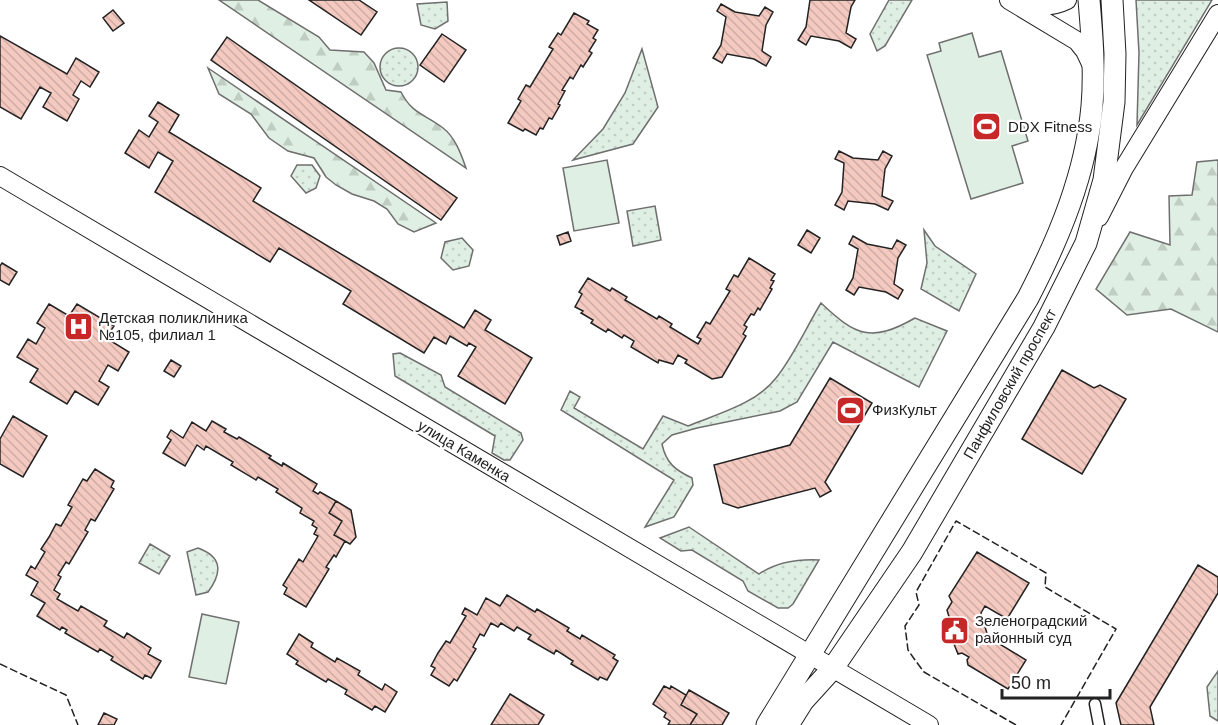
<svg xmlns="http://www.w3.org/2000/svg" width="1218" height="725" viewBox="0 0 1218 725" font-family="Helvetica,sans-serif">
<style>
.grass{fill:url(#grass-dots);stroke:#6f6f6f;stroke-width:1.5}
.forest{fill:url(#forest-firs);stroke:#6f6f6f;stroke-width:1.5}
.pitch{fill:#e0efe3;stroke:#6f6f6f;stroke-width:1.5}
.building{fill:url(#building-back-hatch);stroke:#222;stroke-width:1.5}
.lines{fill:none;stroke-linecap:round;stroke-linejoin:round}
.pedestrian-casing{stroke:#222;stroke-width:13}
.secondary-casing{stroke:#222;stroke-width:20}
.primary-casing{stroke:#222;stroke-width:23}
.pedestrian{stroke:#fff;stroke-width:10}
.secondary{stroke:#fff;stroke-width:18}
.primary{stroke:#fff;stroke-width:21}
.fence{stroke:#222;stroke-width:1.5;stroke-dasharray:8 3;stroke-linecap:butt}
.labels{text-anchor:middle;stroke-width:4.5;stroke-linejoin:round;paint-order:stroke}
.poi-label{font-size:15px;fill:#222;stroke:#fff;text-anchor:start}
.street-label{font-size:15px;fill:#222;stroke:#fff}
</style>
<defs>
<pattern id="grass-dots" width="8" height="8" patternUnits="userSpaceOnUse" patternTransform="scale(1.5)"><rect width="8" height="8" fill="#e0efe3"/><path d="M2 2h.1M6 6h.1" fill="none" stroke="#c0cdc2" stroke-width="1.8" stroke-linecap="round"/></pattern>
<pattern id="forest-firs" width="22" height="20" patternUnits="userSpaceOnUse" patternTransform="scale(1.5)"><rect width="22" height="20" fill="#e0efe3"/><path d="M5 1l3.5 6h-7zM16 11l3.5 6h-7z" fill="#c0cdc2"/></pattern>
<pattern id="building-back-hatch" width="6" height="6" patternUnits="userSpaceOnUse" patternTransform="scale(1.5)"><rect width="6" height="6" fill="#f3c9c0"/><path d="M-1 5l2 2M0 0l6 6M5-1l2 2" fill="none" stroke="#d0aca5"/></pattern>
</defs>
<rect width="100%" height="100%" fill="#fff"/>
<!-- grass -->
<path class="grass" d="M889,0h23l-27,46 -8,5 -7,-17z
M1136,0h76l-75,125 2,-72z
M447,2l1,19 -13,8 -14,-4 -4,-21z
M380 67a19 19 0 1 1 38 0a19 19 0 1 1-38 0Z
M642,49l16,58 -25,37 -60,16 30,-31 22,-36z
M297,165h15l8,11 -4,12 -10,5 -15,-17z
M655,206l6,34 -28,6 -6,-35z
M924,230l11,16 41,28 -17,37 -38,-22 6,-26z
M462,238l11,12 -4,16 -16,4 -12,-12 4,-16z
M821,303c35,33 50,40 94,15l32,13 -28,56 -86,-45 -36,60 -17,9 -83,17 -25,7 -10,9c4,19 13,26 30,34l1,7 -19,32 -29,10 29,-47 -113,-70 9,-19 10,6 -6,11 69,41 20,-33 25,10c29,-12 68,-22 88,-48 17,-21 31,-52 45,-75z
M400,353l41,22 4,12 76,46 2,7 -13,20h-6l-12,-7 3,-17 -100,-60 -2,-22z
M689,527l70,47c18,-12 39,-15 60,-14l-26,44 -5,4h-10l-30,-17 -5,-10 -51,-31 -11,1 -21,-13z
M150,544l20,12 -11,18 -20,-11z
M198,548c25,9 24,25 10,44l-12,3 -9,-43z
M1218,671v50l-8,-5 -3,-29z"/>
<!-- forest -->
<path class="forest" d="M219,0h39l61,37 11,13 34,2 10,11 12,27 15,2c11,22 24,22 42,36 12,9 18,26 23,40z
M208,68l228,155 -22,9 -16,-8 -11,-15 -13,-8 -22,-7 -16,-9 -10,-8 -12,-19 -26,-7 -19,-13 -18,-24 -32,-20z
M1218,160v172l-47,-23 -44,6 -31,-26 34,-57 40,13 -1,-49 23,-1 5,-33z"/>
<!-- pitch -->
<path class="pitch" d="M972,33l7,24 22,-6 27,90 -16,5 11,37 -52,16 -44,-144 14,-4 -2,-8z
M607,160l12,63 -45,8 -11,-63z
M202,614l37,8 -13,62 -37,-7z"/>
<!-- building -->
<path class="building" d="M309,0h50l18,12 -16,23z
M810,0h45l-4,7 -5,26 10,6 -5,9 -12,-7 -28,-5 -5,9 -8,-5 8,-13z
M721,4l14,8 24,4 6,-9 8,5 -7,13 -4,26 9,6 -5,9 -12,-7 -27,-5 -5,9 -9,-5 8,-13 5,-28 -9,-6z
M113,10l11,13 -11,8 -10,-13z
M574,13l15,8 -2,3 11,6 -5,8 3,2 -7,11 3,2 -9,14 -2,-2 -8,14 -3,-2 -8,13 3,1 -7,13 2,1 -8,14 -3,-1 -6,11 -3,-1 -4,7 -11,-6 -2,2 -15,-8 13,-22 -3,-2 8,-14 4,2 23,-38 -4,-2 9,-14 3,2z
M442,34l24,16 -22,32 -24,-17z
M0,36l67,38 9,-16 23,14 -9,15 -9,-6 -8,14 6,4 -12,22 -24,-14 8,-14 -11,-6 -19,32 -21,-12z
M227,37l230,161 -16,22 -230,-160z
M158,102l21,13 -10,17 92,56 -8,13 211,127 11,-18 16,10 -6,10 47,28 -27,46 -47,-28 18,-29 -7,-4 -2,3 -17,-10 -4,8 -12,-7 -10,16 -81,-49 8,-13 -72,-43 -9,14 -115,-70 18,-31 -15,-9 -9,16 -24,-15 14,-23 10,7 9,-15 -9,-6z
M839,151l14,7 25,2 5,-9 9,5 -7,13 -3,27 11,5 -5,9 -13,-6 -27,-3 -4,9 -9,-5 7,-13 2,-29 -9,-4z
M807,230l13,8 -9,15 -13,-8z
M568,232l3,9 -11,4 -3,-9z
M853,236l14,8 25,5 5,-9 9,5 -8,13 -4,26 9,6 -5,9 -12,-7 -27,-5 -5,8 -8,-5 7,-12 5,-29 -9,-5z
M749,258l26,16 -4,6 3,1 -4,7 2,1 -12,21 -2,-2 -4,7 -3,-1 -7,11 3,2 -4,7 3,2 -24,41 -10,2 -27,-16 2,-3 -9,-5 -5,9 -14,-4 -1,3 -27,-16 3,-6 -10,-6 -2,3 -14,-9 -2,3 -15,-9 2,-3 -12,-7 2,-2 -8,-4 7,-13 -3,-2 9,-14 22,13 2,-3 15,9 -2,3 32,19 2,-3 13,8 -2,3 28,17 3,-5 -4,-2 9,-15 4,2 20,-33 -4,-2 8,-14 4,2z
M2,263l15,9 -8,13 -9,-5v-14z
M49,304l20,12 8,-12 37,22 -8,12 23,14 -11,19 -10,-6 -9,16 10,6 -11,18 -23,-14 -8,13 -37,-22 8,-13 -21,-12 11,-18 8,5 9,-16 -8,-5z
M171,360l10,6 -7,11 -10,-6z
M1062,370l32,18 6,-3 26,14 -44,75 -60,-35z
M830,378l42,25 -47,79 6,9 -11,6 -5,-9 -77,20 -15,-5 -9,-38 76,-20z
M13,416l34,20 -24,41 -23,-13v-25z
M212,421l14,8 -2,3 13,7 2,-2 32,19 -2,2 13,8 1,-3 34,21 -4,7 5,3 2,-2 16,9 -7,12 13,8 -8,14 11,6 -9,16 -2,-2 -8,12 3,2 -23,38 -22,-13 3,-6 -4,-3 16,-26 4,3 15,-26 -4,-2 3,-6 -5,-3 2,-4 -14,-8 2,-5 -26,-16 2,-3 -20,-12 -2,3 -25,-15 2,-3 -27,-16 -2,4 -7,-5 -12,21 -22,-13 8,-13 -4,-3 4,-7 12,8 9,-16 14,9z
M95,469l19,12 -3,6 3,2 -19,32 -4,-2 -6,11 3,2 -19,32 -3,-2 -8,13 3,2 -7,13 6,4 -3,5 21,12 3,-5 26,15 -3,5 20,12 3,-5 24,15 -3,6 13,7 -10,17 -6,-3 -2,4 -32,-19 2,-3 -13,-8 -2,3 -33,-19 2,-3 -5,-3 -2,3 -23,-14 8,-13 -14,-8 7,-13 -12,-7 5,-9 4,3 10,-17 -4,-3 8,-12 7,-13 5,2 11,-19 -4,-2 15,-26 4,2z
M336,501l15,9 5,27 -6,7 -16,-9 8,-14 -13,-8z
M977,552l52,31 -22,36 -22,-13 -4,7 7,24 38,23 -18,29 -40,-24 -1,-5 2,-3 -7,-4 -4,1 -4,-10 3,-1 -10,-33 5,-8 -3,-6z
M1198,565l20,12v16l-68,114 4,18h-33l-5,-22z
M507,595l28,17 2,-3 32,19 -2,3 13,8 2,-4 33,20 -2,3 5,3 -11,19 -7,-3 -2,3 -27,-16 2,-3 -17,-11 -2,4 -26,-15 3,-4 -14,-8 -3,4 -13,-8 -3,4 -7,-4 -7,13 -4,-2 -7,13 3,2 -19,32 -3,-2 -5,7 -18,-11 4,-7 -4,-2 7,-13 8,-12 4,2 16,-27 -4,-2 3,-6 12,7 9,-17 14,8z
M299,634l14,9 -2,4 24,15 2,-4 23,13 -2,4 24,15 3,-6 12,8 -12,20 -10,-6 -3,4 -27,-16 2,-4 -19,-11 -2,3 -30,-18 2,-3 -11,-7z
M664,686l6,3 1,-3 15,9 -5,10 16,9 -7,11h-22l2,-4 -6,-4 2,-4 -13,-9z
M689,690l40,23 -7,12h-32l7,-11 -16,-9z
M510,694l34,21 -6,10h-47z
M104,713l13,6 -3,6h-16z"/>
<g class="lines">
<defs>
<path id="pedestrian" d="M1095,704l4,21"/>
<path id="secondary" d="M1009,0l68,41 8,10 8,17
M1022,3c15,4 31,4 45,-3
M0,176l929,549
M1099,217l25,-49 94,-154"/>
<path id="primary" d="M767,725l261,-427c31,-60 58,-124 64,-192 3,-35 0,-71 -3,-106
M788,725l15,-24 30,-33 79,-116 132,-225 42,-84 18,-63 10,-78 1,-48 -3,-54"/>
</defs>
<!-- pedestrian casing -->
<use href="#pedestrian" class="pedestrian-casing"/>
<!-- secondary casing -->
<use href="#secondary" class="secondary-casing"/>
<!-- primary casing -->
<use href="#primary" class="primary-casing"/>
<!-- pedestrian -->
<use href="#pedestrian" class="pedestrian"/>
<!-- secondary -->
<use href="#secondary" class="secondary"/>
<!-- primary -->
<use href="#primary" class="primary"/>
<!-- fence -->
<path class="fence" d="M0,664l66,31 12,30
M1016,725l-92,-53 -9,-12 -7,-10 -3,-24 14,-21 -3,-13 40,-71 90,52 -1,14 71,42 -55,96"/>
</g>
<!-- icons -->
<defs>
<symbol id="stadium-square" viewBox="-11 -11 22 22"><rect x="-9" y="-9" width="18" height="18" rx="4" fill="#c62828" stroke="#fff"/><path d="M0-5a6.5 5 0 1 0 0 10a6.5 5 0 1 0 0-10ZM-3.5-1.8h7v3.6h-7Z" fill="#fff"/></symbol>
<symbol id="hospital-square" viewBox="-11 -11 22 22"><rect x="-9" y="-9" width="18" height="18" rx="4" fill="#c62828" stroke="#fff"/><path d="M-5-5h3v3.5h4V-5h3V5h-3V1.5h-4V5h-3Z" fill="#fff"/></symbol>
<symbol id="civic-square" viewBox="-11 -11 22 22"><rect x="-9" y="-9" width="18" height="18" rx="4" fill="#c62828" stroke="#fff"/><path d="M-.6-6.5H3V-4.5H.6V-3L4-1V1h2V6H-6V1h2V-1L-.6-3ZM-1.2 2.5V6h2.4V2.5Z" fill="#fff"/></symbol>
</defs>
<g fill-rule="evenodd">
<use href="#stadium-square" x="970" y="110" width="33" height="33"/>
<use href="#hospital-square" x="62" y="310" width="33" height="33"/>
<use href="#stadium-square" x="834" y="394" width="33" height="33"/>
<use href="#civic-square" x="938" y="614" width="33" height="33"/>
</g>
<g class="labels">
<!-- poi labels -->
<g class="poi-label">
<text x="1008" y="132">DDX Fitness</text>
<text x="99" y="323">Детская поликлиника<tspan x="99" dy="17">№105, филиал 1</tspan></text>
<text x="872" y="415">ФизКульт</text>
<text x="975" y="626">Зеленоградский<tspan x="975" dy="17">районный суд</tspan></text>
</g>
<!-- street labels -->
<g class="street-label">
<text transform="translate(1010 384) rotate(-60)" y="5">Панфиловский проспект</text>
<text transform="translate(464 451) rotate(31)" y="5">улица Каменка</text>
</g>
</g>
<!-- scale -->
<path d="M1002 689v9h108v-9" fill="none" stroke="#222222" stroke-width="3"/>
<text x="1011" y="689" font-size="18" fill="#222222" stroke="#ffffff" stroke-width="4.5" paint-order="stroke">50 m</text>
</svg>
